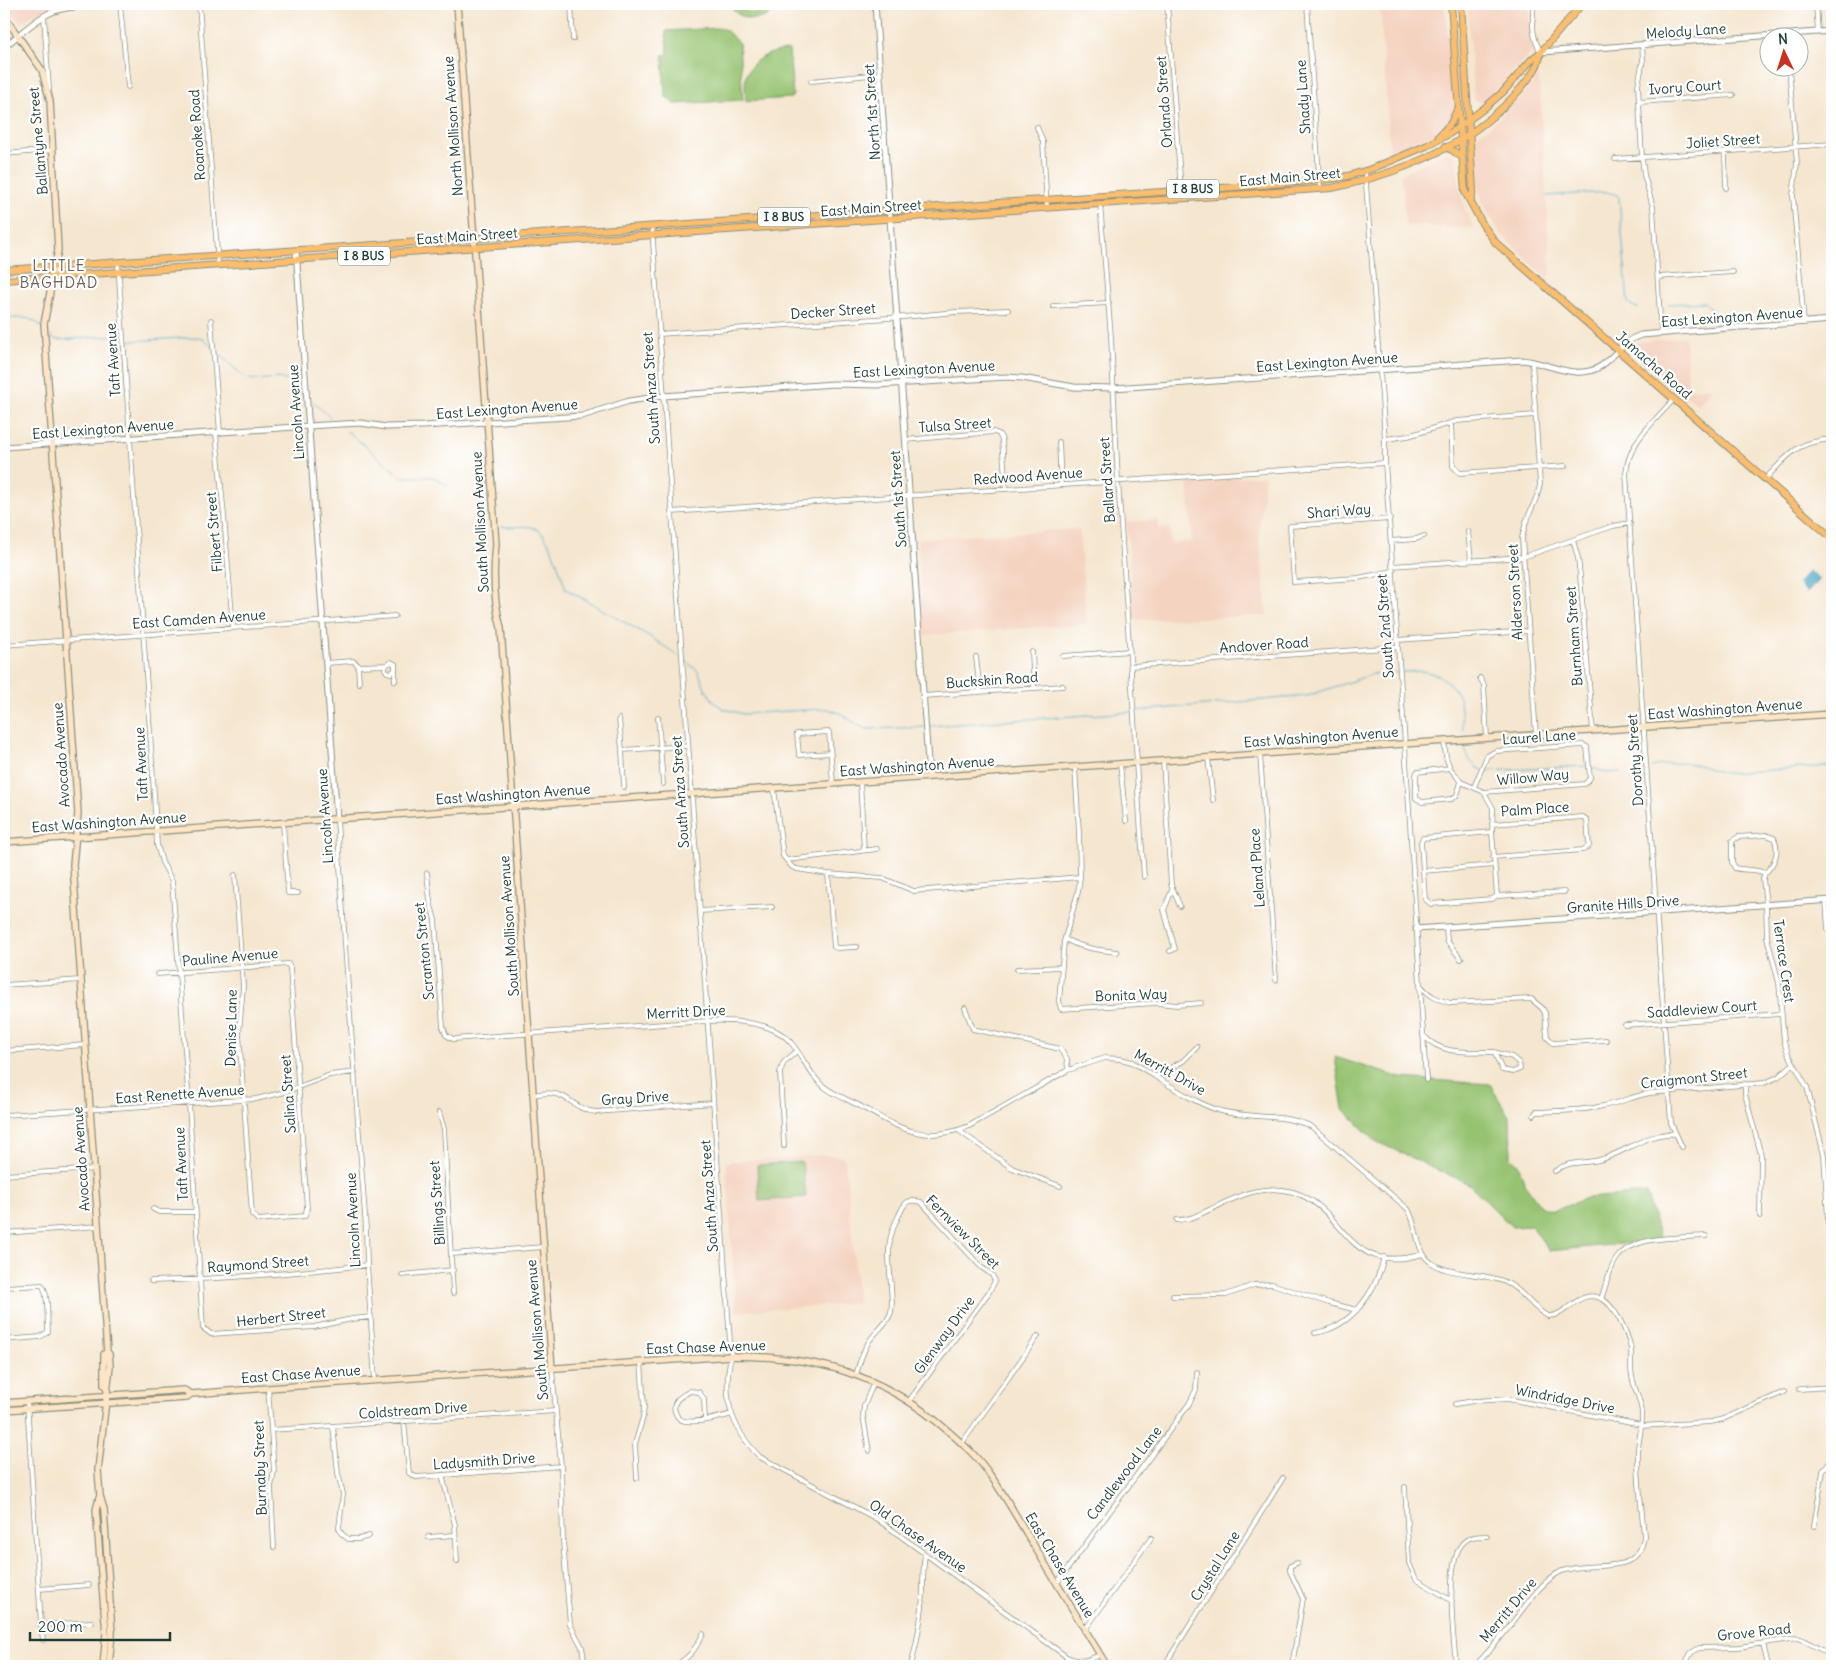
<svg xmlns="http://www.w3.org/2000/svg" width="1836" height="1670" viewBox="0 0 1836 1670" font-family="Delius,sans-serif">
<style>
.built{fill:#f4d3c0}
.green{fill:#96c371;stroke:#5a8052}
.water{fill:#4aa8c9;stroke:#34727e}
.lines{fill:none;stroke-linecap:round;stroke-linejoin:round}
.stream{stroke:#4aa8c9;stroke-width:1}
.minor-casing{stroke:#8a9282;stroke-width:5.5}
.tertiary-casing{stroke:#8a9282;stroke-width:7}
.secondary-casing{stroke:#8a9282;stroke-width:8}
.primary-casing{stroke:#8a9282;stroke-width:8}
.minor{stroke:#fff;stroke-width:4}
.tertiary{stroke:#fff;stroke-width:5}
.secondary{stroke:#fde5c5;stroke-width:5.5}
.primary{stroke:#fbbd6e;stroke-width:6}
.labels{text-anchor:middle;stroke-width:4.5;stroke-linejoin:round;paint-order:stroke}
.shield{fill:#fff;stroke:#627771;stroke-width:1}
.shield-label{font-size:12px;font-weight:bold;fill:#1f3d34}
.street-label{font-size:14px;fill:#1f3d34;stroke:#fff}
.neighbourhood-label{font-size:15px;letter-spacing:1px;fill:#6a6058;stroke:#fff}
</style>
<rect width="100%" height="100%" fill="#fff"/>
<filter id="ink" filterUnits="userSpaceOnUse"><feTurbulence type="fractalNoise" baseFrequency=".02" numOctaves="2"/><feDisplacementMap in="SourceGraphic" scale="10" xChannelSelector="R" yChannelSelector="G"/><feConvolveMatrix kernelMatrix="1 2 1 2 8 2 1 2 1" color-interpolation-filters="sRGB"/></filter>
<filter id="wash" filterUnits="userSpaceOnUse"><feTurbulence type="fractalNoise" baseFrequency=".0096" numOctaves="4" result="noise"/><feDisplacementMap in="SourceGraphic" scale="20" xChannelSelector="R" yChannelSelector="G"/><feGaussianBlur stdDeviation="1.12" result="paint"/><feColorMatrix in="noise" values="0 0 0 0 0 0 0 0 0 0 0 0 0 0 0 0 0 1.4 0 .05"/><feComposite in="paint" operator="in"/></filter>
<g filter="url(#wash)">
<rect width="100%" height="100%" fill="#f5e6cf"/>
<!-- built -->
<path class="built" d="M4,4h54l-26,11 -9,7h-4z
M1380,4h65l9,117 -11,13 -53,23z
M1467,4h62l3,47 -41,45 -10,7 -7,-4z
M1539,76l12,198 -4,5 -44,-43 -14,-21 -7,-13 -4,-19 -2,-46 24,-19z
M1444,153l9,2 3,3 4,31 5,21 9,18 -44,-1 -6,-2 -18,1 -4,-40 -2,-11z
M1685,337l3,47 2,1 2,4 18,-2 1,3 -13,15 -63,-51v-3l-1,-6 4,-3z
M1265,475l-6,55 8,86 -134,4 -6,-98 31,-2 1,8h11l1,15 21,-2 -4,-60z
M1079,529l8,95 -163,11 -7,-96z
M824,1155l17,1 4,3 13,144 -122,9 -10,-150z"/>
<!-- green -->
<path class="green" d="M729,4h7l6,6 10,3 11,-1 10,-8h11v5h-6v-2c-15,17 -38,16 -49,-3z
M718,28l8,2 13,13 4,57 -68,4 -10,-8 -2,-41h5l-2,-24z
M789,50l4,45 -2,3 -45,3c0,-7 -2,-17 0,-24 5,-19 26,-26 43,-27z
M1335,1057l66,21 89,6 20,34 1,39 7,7 7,20 16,23 12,4 34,-13 59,-5 15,47 -112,11 -17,-25 -20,1 -43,-43 -94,-43 -32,-32z
M802,1162l4,35 -47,4 -2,-36z"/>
<!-- water -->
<path class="water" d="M1809,571l10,8 -12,14 -9,-10z"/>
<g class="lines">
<!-- stream -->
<path class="stream" d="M1547,196l60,-4 10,3 2,3 9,105 6,4 4,1
M1668,304l36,-2 6,6 5,15
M4,319c16,-1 25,-4 38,8
M46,331l8,8 5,1 51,-4 11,3
M125,339l7,2 65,-4 6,2 9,8
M215,350l30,28 9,2 26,-2 8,3 9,8
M313,402l18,16
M347,431l55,46h30l6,2 9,7
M502,526c10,3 21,-2 32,2 17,5 26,46 32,61l83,47 31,21
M683,659l15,12 8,19 9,13 9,6 19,5 77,-5h8l14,5 14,10 11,5 58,-2
M1136,711l171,-15 66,-22 49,-3 16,4 10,7 7,8 5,10 3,30
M929,726l203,-14
M1464,747c5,13 8,20 22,24l101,-5
M1591,767l16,6 14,-1
M1652,767c12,-3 28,-5 41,-3 12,1 22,9 35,9l104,-7"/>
</g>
</g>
<g filter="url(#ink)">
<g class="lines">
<defs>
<path id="minor" d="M120,4l8,83
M199,4l19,261
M571,4l2,35
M1167,4l14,187
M1307,4l13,185
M1533,4c0,17 -2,33 8,48
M1816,4l2,28
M44,16l5,73
M1642,45l1,15 -5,25 4,73 2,17 9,32 8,126
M1789,68l8,95 -4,33 11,127
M811,81l69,-7
M1639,102l94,-7
M1037,127l6,15 4,66
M1725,153l1,35
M4,154l49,-4
M1615,159l217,-15
M1365,171l20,268v24l20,281 21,336
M1100,203l11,134 7,144 19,281
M652,227l79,1129c-9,41 -1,71 29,101l117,62 190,138c15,6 18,4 33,-2
M118,263l34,498 5,84 5,17 10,19 17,223 14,224 8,6 103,-7 38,-8 19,-2
M1658,277l75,-5
M1053,306l56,-3
M211,320l9,113
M659,334l244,-17 53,-5 52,-2
M1532,361l8,124 -3,11 -11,26 -4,16 14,197
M1674,399c-19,22 -46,43 -48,74l45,650 11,24
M1451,423l2,43 7,7 105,-7
M216,433l8,83 9,112
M1385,439l23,-3 49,-15 78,-6
M905,440l89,-8 5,2 3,6 4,49
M1059,442l2,43
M1765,479c25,-25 30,-37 67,-40
M671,512l714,-49
M1390,519l-100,7 4,56 64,-4 35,-7
M1468,531l3,29
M1573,540l5,18 2,17 13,156
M1391,541l25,-2 8,-3
M1392,566l131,-9 90,-31 17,-3
M1397,640l131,-9
M4,645l391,-29
M1032,652l2,36
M1063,656l67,-5
M976,657l4,35
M326,663l27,-2 5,4 1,18
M358,666l28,-1
M1131,666l267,-19
M395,670l-4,3 -4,-1 -2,-3 1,-4 5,-3 4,2v17
M1480,678l4,7 3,53
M923,696l140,-10
M658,717l5,67
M619,719l3,31 66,-4
M1444,741l2,16 4,11 11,14 23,10 9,16 -1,24 5,64 -5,3 -61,5 -6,-5 -4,-57 2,-4 69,-6
M622,750l2,37
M831,753l-32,2 -2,-21 32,-2 4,52
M1260,754l16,226
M1208,758l5,42
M1163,761l8,124 9,21
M1136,763l8,114
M1120,764l6,57
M1075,767l4,65 1,45 -2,15 -14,49 -5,60 2,8 96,-6 20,2 24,-2
M1450,768l-33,4 -1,3v23l6,4 30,-3 5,-4 4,-13
M860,782l4,68
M1474,787l13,-31 9,-5 87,-6 4,2 3,31 -5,6 -101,8
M774,789l9,67 9,11 5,2 31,5 54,4 32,13 166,-14
M337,819l9,141 20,269 1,36 8,116
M283,823l5,70h10
M1492,824l91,-7 4,3 2,26 -6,4 -90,7
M1766,835l8,3c6,13 1,26 -9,35 -10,-5 -20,-2 -30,-5l-3,-6v-21l6,-4z
M787,860l90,-11
M1423,871l71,-6
M427,873l3,28 5,19 8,107 3,8 7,4 254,-18c23,-1 51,0 71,11 20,11 26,35 41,50 10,11 26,16 39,23 40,22 64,40 111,21l99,-56 37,-12 16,1 11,3c28,16 58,40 89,49 28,8 65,2 91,16l96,82c9,15 8,38 19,50 16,17 53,13 76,22 20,8 29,28 45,35 19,1 29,-27 52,-18 15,6 28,36 31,51 1,9 -1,19 1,27 2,13 9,24 10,37 1,13 -4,26 -4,38 -1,28 4,57 6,85 -5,43 -52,23 -82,35 -22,10 -41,42 -57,61 -9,12 -20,23 -30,34
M1765,873l-2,6 3,26 1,32 12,46 5,58 4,12 19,34 17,68 8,127
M828,874l6,73 3,1 20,-1
M1497,896l67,-4
M1826,900l2,29
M700,911l72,-4
M1446,927l1,14 14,18
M1065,939c16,9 34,11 52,13
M1170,951l5,-2 -11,-39 8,-20
M1017,969l45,-2
M158,974l130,-10 2,4 17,240 -2,8 -47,4 -6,-6 -13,-180 4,-48 -8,-111
M4,985l77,-5
M1421,986c8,10 17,14 30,17l80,-4 11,9 3,5 2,24 6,6 53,-3
M965,1008l8,21 87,20 7,10 1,11
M1625,1025l155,-11
M1423,1035c19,21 45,16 71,17l8,18 11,2 7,-3 -1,-6 -7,-6 -18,-5
M4,1051l81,-6
M1156,1076l27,-15 14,-14
M1745,1084v10l16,61 -1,61
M533,1095c37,-8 35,14 63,17l117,-9
M439,1112l5,17 9,164
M4,1115l252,-16 29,-7 45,-17 25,-3
M1534,1115l2,-3c22,-1 45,-1 67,-6 16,-3 31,-10 47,-13l114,-10 14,-6 16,-14
M958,1130l54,38 48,18
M784,1146l-4,-74 4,-10 13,-11
M1555,1171c15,-11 27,-7 44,-11 28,-8 48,-28 77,-26
M4,1175l91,-6
M153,1209l6,3h36
M1177,1220c13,0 21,-5 32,-10 28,-13 53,-27 84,-18 56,17 50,85 130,62
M4,1233l95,-7
M452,1254l91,-7
M402,1275l51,-5
M151,1281c72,-2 144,-8 216,-16
M4,1287l38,-2c7,8 5,36 6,47l-8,5 -36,3
M1173,1296l53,-1 28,-10 18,-1 57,19 28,7
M1601,1299c5,-13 8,-30 16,-41 17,-23 62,-20 89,-22
M1315,1333c37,-6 61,-41 69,-76
M552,1369l9,97 2,75 7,83 12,23 3,19
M856,1375c3,-11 6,-22 12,-32 6,-11 20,-19 23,-31 2,-8 0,-18 0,-26 -2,-29 -6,-44 8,-71 6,-12 7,-17 22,-13l60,65 11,8 3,6 -6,11 -80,109
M268,1388l6,83 -3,16 3,60
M1799,1389l33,-2
M27,1402l14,222 2,16
M1455,1404l19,-3 34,-2 133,26
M705,1420l-1,-21 -5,-7 -9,-1c-4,3 -10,5 -13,9 -6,7 -1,20 8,21 15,2 33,-3 47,-7
M404,1421l5,52 7,4 145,-11
M333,1426l5,47 5,21 -4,34 2,5 7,6h11l10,-3
M1641,1426l70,-4 12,-3 61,-27
M271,1430l285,-19
M962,1443l76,-107
M869,1451l-6,-35 1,-10 10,-24
M442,1475l13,50 2,36
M637,1478l-2,-34 8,-27 1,-11 -3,-44
M1405,1487l4,76 7,16 36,22
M1814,1526l9,-55 9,-13
M428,1537l27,-2
M1057,1583l132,-179 7,-14 1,-18
M39,1589l50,-4
M41,1625l51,-3
M1084,1631l67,-93
M1763,1643l5,23
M674,1666c15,-8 21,-16 29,-32
M911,1666c6,-24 11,-48 12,-73 0,-13 0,-25 2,-39
M1164,1666l119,-188
M1292,1666l11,-67 -13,-28v-5l7,-3
M1456,1666c-2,-26 -13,-108 9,-125 6,-5 14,-5 22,-5
M1684,1666l7,-13 8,-5 40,-1 58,-9c12,3 23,14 35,15"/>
<path id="tertiary" d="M875,4l54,773
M4,47c13,-10 26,-23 40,-31 20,-12 49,-10 72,-12
M1541,52l291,-21
M296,250l41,569
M4,447l320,-22 37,-2 25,4 37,-1 159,-10 47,-15 34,-5 171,-12 43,1 129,-8 16,1 52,9 39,1 409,-28c25,2 55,22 79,6 14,-10 23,-26 40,-31l191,-15
M1416,929l416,-29"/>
<path id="secondary" d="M457,4l39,540c-3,27 -2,58 5,84l51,741
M4,16l38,54 8,31 8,149 -14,74 34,489 -5,52 34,487 2,2 1,12 -12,104 2,26 4,13 8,124 -3,33
M4,842l1828,-128
M107,1388l-3,-3v-31l3,-2
M4,1403l180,-13 7,4
M4,1410l182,-12 5,-4 77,-6 463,-32c85,0 152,18 217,75 15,13 31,27 42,44 17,23 31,50 46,74 24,39 47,78 71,117
M99,1498l-3,12 10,124 -3,32"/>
<path id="primary" d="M1451,4l14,188 18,33 13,18 336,295
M1461,4l12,186 -2,10
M1439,136l12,-13 6,-13
M1445,147l7,3 10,7
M4,270l1247,-84 80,-7 17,-3 23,-7 55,-23 23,-12 33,-24 21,-18 29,-33 9,-7 41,-48
M4,280l1328,-92c70,-15 142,-44 189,-100 10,-13 17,-19 20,-36"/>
</defs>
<!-- minor casing -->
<use href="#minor" class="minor-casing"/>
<!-- tertiary casing -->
<use href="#tertiary" class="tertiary-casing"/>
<!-- secondary casing -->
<use href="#secondary" class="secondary-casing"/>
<!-- primary casing -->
<use href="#primary" class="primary-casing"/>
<!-- minor -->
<use href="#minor" class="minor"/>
<!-- tertiary -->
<use href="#tertiary" class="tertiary"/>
<!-- secondary -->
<use href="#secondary" class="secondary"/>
<!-- primary -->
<use href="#primary" class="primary"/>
</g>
</g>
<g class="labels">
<!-- shield labels -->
<g class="shield">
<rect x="1167" y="179.5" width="52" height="19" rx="4"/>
<rect x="758" y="207.5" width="52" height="19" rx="4"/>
<rect x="338" y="246.5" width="52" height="19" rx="4"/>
</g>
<g class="shield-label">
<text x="1193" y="193">I 8 BUS</text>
<text x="784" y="221">I 8 BUS</text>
<text x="364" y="260">I 8 BUS</text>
</g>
<!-- street labels -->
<g class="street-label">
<text transform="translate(1686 31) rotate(-4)" y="5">Melody Lane</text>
<text transform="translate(1685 87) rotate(-4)" y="5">Ivory Court</text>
<text transform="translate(1303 97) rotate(-94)" y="5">Shady Lane</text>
<text transform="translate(1164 102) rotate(-94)" y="5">Orlando Street</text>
<text transform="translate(872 112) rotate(-94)" y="5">North 1st Street</text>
<text transform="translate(453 126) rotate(-94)" y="5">North Mollison Avenue</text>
<text transform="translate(197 135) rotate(-94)" y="5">Roanoke Road</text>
<text transform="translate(38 141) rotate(-95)" y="5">Ballantyne Street</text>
<text transform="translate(1723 141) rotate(-4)" y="5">Joliet Street</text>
<text transform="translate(1290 177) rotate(-5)" y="5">East Main Street</text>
<text transform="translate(871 208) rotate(-4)" y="5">East Main Street</text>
<text transform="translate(467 236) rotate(-4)" y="5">East Main Street</text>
<text transform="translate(833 311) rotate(-4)" y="5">Decker Street</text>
<text transform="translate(1732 317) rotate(-4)" y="5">East Lexington Avenue</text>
<text transform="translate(113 360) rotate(-94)" y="5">Taft Avenue</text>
<text transform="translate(1327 362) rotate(-4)" y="5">East Lexington Avenue</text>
<text transform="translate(1654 365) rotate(41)" y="5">Jamacha Road</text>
<text transform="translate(924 369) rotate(-3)" y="5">East Lexington Avenue</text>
<text transform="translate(651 388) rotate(-94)" y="5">South Anza Street</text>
<text transform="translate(507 409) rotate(-4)" y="5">East Lexington Avenue</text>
<text transform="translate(296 412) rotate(-94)" y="5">Lincoln Avenue</text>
<text transform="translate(955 425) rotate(-4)" y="5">Tulsa Street</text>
<text transform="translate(103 429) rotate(-4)" y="5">East Lexington Avenue</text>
<text transform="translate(1028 476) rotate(-4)" y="5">Redwood Avenue</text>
<text transform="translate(1107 480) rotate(-94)" y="5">Ballard Street</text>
<text transform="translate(898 499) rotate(-94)" y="5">South 1st Street</text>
<text transform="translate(1339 511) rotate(-4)" y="5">Shari Way</text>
<text transform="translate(480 522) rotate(-93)" y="5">South Mollison Avenue</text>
<text transform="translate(214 532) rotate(-95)" y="5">Filbert Street</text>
<text transform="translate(1515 592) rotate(-93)" y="5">Alderson Street</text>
<text transform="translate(199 619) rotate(-4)" y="5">East Camden Avenue</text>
<text transform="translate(1385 626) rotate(-94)" y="5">South 2nd Street</text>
<text transform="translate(1574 636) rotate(-94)" y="5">Burnham Street</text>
<text transform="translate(1264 645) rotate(-4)" y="5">Andover Road</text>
<text transform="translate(992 680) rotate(-4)" y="5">Buckskin Road</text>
<text transform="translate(1725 709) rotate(-4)" y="5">East Washington Avenue</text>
<text transform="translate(1321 737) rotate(-4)" y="5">East Washington Avenue</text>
<text transform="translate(1539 737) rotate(-4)" y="5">Laurel Lane</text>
<text transform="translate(61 755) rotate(-94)" y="5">Avocado Avenue</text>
<text transform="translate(1635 760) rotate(-94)" y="5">Dorothy Street</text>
<text transform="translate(141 764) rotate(-93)" y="5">Taft Avenue</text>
<text transform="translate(917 766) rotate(-4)" y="5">East Washington Avenue</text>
<text transform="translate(1533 777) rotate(-5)" y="5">Willow Way</text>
<text transform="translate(680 792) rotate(-94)" y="5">South Anza Street</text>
<text transform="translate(513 794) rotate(-4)" y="5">East Washington Avenue</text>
<text transform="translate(1535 809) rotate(-4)" y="5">Palm Place</text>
<text transform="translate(325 816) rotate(-94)" y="5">Lincoln Avenue</text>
<text transform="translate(109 822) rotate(-4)" y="5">East Washington Avenue</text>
<text transform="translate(1257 868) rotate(-94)" y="5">Leland Place</text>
<text transform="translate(1623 904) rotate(-4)" y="5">Granite Hills Drive</text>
<text transform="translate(509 926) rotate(-94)" y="5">South Mollison Avenue</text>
<text transform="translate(424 951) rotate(-96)" y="5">Scranton Street</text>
<text transform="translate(230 957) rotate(-5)" y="5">Pauline Avenue</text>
<text transform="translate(1784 961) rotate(82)" y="5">Terrace Crest</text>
<text transform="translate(1131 995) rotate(-2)" y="5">Bonita Way</text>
<text transform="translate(1702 1009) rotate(-4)" y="5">Saddleview Court</text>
<text transform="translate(686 1012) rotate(-3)" y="5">Merritt Drive</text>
<text transform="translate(231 1028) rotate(-89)" y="5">Denise Lane</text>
<text transform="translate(1170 1072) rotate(29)" y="5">Merritt Drive</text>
<text transform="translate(1694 1078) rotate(-6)" y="5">Craigmont Street</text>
<text transform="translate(180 1094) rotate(-4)" y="5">East Renette Avenue</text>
<text transform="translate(288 1094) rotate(-94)" y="5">Salina Street</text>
<text transform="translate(635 1098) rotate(-4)" y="5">Gray Drive</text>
<text transform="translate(81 1159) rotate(-94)" y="5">Avocado Avenue</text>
<text transform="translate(181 1164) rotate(-93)" y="5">Taft Avenue</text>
<text transform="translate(709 1196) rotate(-94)" y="5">South Anza Street</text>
<text transform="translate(437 1203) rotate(-94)" y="5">Billings Street</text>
<text transform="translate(353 1220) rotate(-93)" y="5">Lincoln Avenue</text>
<text transform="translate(963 1232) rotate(45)" y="5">Fernview Street</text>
<text transform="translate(258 1264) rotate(-4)" y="5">Raymond Street</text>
<text transform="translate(281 1317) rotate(-6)" y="5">Herbert Street</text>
<text transform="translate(537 1330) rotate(-95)" y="5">South Mollison Avenue</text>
<text transform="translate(944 1335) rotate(-54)" y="5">Glenway Drive</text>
<text transform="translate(706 1347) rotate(-2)" y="5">East Chase Avenue</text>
<text transform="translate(301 1374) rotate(-4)" y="5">East Chase Avenue</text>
<text transform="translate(1565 1399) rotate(11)" y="5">Windridge Drive</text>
<text transform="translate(413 1410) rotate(-4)" y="5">Coldstream Drive</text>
<text transform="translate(484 1461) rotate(-4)" y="5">Ladysmith Drive</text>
<text transform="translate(260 1468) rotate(-92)" y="5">Burnaby Street</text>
<text transform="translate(1124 1473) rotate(-53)" y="5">Candlewood Lane</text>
<text transform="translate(918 1536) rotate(35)" y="5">Old Chase Avenue</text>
<text transform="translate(1060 1565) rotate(59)" y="5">East Chase Avenue</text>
<text transform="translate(1215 1566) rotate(-58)" y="5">Crystal Lane</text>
<text transform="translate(1508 1610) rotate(-50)" y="5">Merritt Drive</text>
<text transform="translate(1754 1632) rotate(-6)" y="5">Grove Road</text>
</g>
<!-- neighbourhood labels -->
<g class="neighbourhood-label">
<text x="59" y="271">LITTLE<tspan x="59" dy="17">BAGHDAD</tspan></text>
</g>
</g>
<!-- margin -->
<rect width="1836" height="1670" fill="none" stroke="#fff" stroke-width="20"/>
<!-- north arrow -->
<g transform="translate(1784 52) rotate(356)"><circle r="24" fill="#ffffff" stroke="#a5b1ae"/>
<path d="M0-4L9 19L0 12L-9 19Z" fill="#c8321e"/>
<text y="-8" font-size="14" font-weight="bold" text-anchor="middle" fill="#1f3d34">N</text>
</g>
<!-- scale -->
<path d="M30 1632v8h140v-8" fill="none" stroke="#1f3d34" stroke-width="2.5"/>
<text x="38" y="1632" font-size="15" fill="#1f3d34" stroke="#ffffff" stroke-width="4" paint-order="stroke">200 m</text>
</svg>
